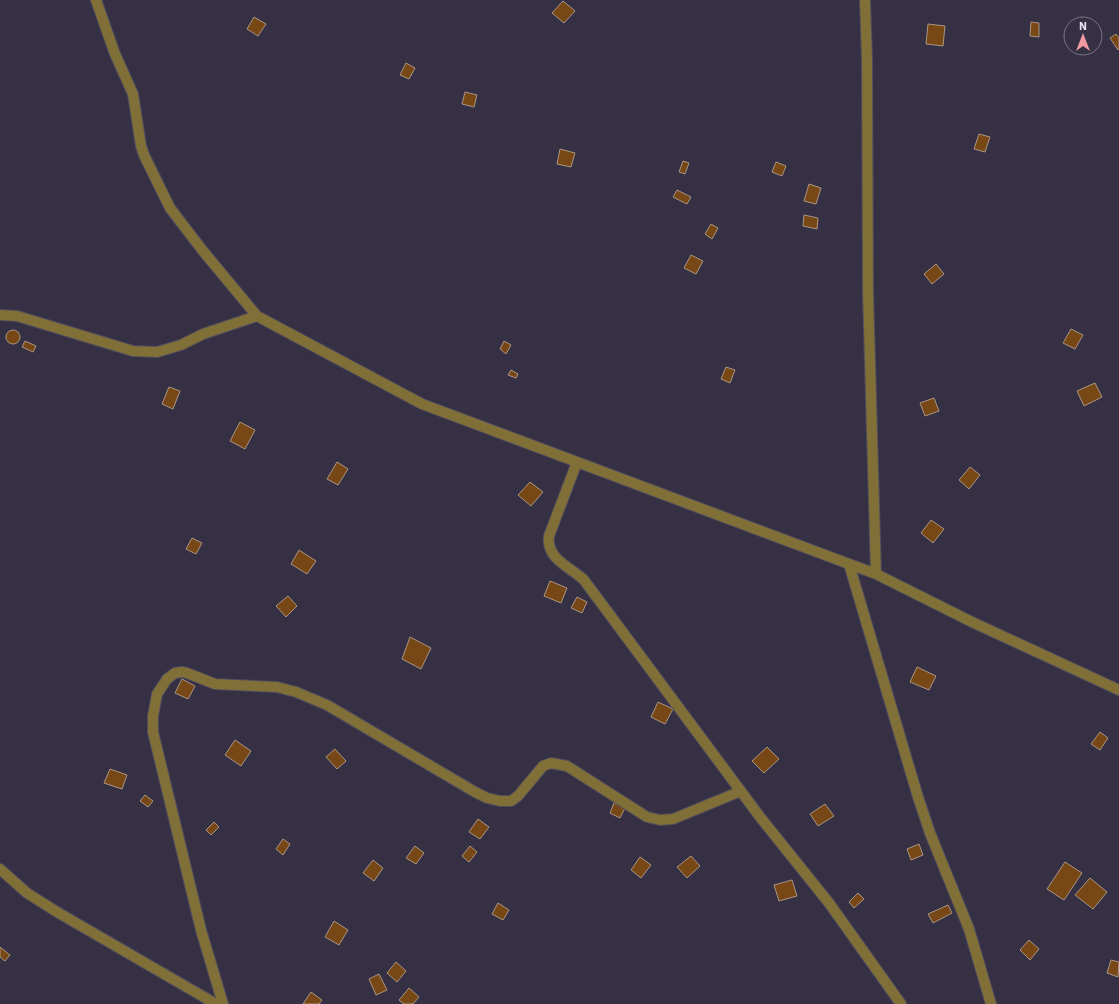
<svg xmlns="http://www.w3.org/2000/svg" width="1119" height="1004" viewBox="0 0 1119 1004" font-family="'IBM Plex Sans',sans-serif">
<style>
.building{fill:#774716;stroke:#aa9685}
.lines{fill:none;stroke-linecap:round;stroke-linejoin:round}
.minor-casing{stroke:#514d5f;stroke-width:12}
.minor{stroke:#816f38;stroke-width:10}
</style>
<rect width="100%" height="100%" fill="#353043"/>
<!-- building -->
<path class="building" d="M563,1l12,10 -11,12 -12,-10z
M254,17l12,7 -8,12 -11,-7z
M1031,22l8,1v14l-9,-1z
M928,24l17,2 -2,20 -17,-2z
M1116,34l3,4v11l-1,1 -8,-12z
M406,63l9,5 -6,11 -9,-4z
M465,92l12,3 -3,12 -12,-3z
M979,134l11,3 -5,15 -11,-3z
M560,149l15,4 -4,14 -14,-3z
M683,161l6,2 -4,11 -6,-2z
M776,162l10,4 -4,10 -10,-4z
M809,184l12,4 -5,16 -12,-3z
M677,190l14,7 -4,7 -14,-7z
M804,215l14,3 -1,11 -14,-3z
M711,224l7,4 -6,11 -7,-5z
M691,255l12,6 -7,13 -12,-6z
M936,264l8,10 -12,10 -8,-10z
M1071,329l12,6 -8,14 -12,-6z
M6 337a7 7 0 1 1 14 0a7 7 0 1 1-14 0Z
M25,341l11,5 -3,6 -11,-5z
M504,341l7,4 -5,9 -6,-5z
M726,367l9,3 -5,13 -9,-4z
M511,370l7,4 -2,4 -8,-3z
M1095,383l7,14 -18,9 -7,-15z
M169,387l11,4 -7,18 -11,-5z
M934,398l5,13 -14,5 -5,-13z
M240,422l15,8 -10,19 -15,-8z
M337,462l11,7 -10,16 -11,-6z
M970,467l10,8 -11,14 -10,-9z
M530,482l13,10 -12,14 -13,-11z
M931,520l13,9 -11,14 -12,-10z
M192,538l10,5 -6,11 -10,-5z
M299,550l17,11 -9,13 -16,-10z
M550,581l17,7 -6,15 -17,-7z
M288,596l9,10 -11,11 -10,-11z
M577,597l10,5 -5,11 -11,-5z
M410,637l21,11 -10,21 -19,-10z
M917,667l19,9 -7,14 -19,-8z
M182,679l13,7 -7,13 -13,-6z
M658,702l15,7 -8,15 -14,-7z
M1100,732l8,6 -8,12 -9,-6z
M235,740l16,11 -10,15 -16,-11z
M767,747l12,12 -15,14 -12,-12z
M335,749l11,12 -9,8 -11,-12z
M110,769l17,6 -5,14 -18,-6z
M145,795l8,6 -5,6 -8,-6z
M614,803l11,5 -5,10 -10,-5z
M825,804l9,12 -16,10 -8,-12z
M478,819l11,8 -9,12 -11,-7z
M214,822l5,5 -8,8 -5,-5z
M283,839l7,5 -7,11 -7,-6z
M919,844l4,11 -12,5 -4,-11z
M415,846l9,7 -8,11 -10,-6z
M470,846l7,6 -8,10 -7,-6z
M691,856l9,10 -13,12 -10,-11z
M640,857l11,8 -10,13 -10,-8z
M373,860l10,8 -9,13 -11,-8z
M1065,862l17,11 -18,27 -17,-11z
M1090,878l17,14 -14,17 -18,-14z
M792,880l5,16 -18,5 -5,-16z
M858,893l6,6 -10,9 -5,-6z
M498,903l11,7 -6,10 -11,-6z
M948,905l4,8 -19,10 -5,-9z
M334,921l14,9 -9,15 -14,-8z
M1029,940l10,9 -9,11 -10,-10z
M0,947l10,8 -5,6 -5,-4z
M1111,960l8,2 -1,15 -11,-4z
M396,962l10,9 -9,11 -10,-9z
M379,974l8,16 -11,5 -7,-16z
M409,988l10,9 -6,7h-9l-5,-4z
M311,992l11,8 -3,4h-16z"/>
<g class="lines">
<defs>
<path id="minor" d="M96,0l19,54 18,40 8,52 3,9 26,53 33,43 54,65 165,88 454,170 96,48 147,68
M865,0l2,60 1,232 8,282
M0,315l17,1 116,35 24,1 24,-7 22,-11 54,-18
M577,462l-28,74c-3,23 20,30 35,44l176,237 69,86 72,101
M849,564l69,233 12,36 39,96 22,75
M0,869l27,24 30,19 159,92
M223,1004l-22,-74 -48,-198v-16l4,-22 10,-15 8,-6 7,-1 5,1 28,11 62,3 19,5 31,13 148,87 12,6 13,3h11l7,-5 25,-30 8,-3 16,3 80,51 13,3 13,-1 68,-28"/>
</defs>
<!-- minor casing -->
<use href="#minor" class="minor-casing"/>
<!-- minor -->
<use href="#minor" class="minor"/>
</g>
<!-- north arrow -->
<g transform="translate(1083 36)"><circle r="19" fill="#353043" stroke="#7c7888"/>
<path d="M0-3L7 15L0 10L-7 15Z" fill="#f49aa2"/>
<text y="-6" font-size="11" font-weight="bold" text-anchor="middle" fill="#e7e4f0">N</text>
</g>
</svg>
